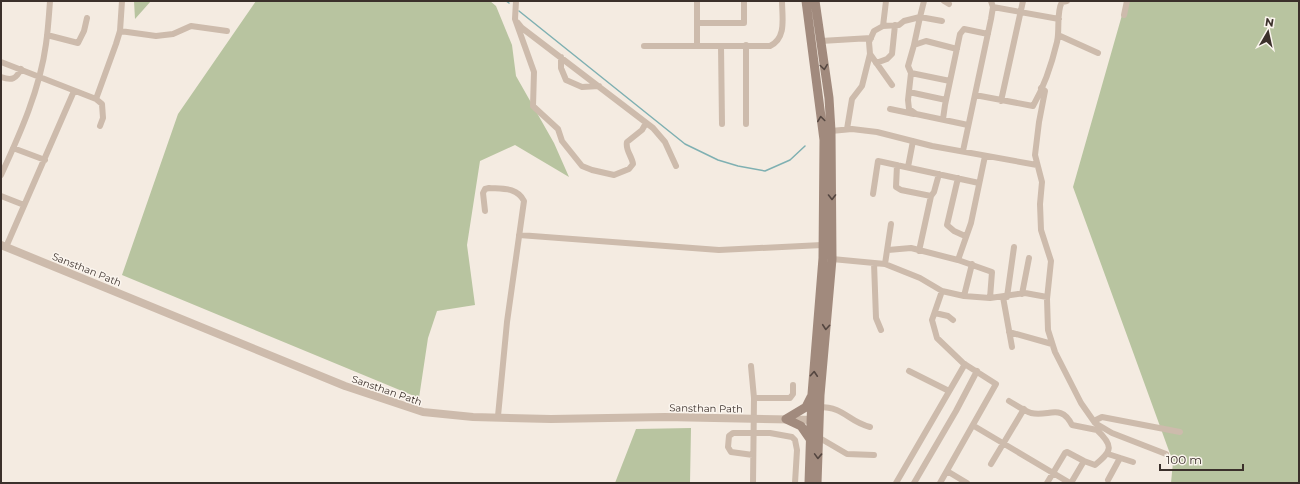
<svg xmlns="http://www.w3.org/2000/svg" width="1300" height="484" viewBox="0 0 1300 484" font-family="Montserrat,sans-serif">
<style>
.green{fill:#b8c4a0}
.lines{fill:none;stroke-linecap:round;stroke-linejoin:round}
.stream{stroke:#7fb0b2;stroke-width:1.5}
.minor{stroke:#cdbbac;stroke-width:6}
.tertiary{stroke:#cdbbac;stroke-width:8}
.secondary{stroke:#a18a7d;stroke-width:9}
.oneway{stroke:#544640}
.labels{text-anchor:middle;stroke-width:3;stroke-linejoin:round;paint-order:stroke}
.street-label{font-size:10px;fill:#3b302b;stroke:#fbf5ee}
</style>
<rect width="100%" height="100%" fill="#f4ebe1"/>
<!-- green -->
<path class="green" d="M134,1h17l-16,18z
M256,1h234l6,5 16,39 4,31 38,67 15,34 -54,-32 -35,16 -13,84 8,60 -38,6 -9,27 -9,60 -297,-123 56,-161z
M1126,1h173v482h-128l2,-21 -100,-275z
M691,428l-1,55h-75l21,-54z"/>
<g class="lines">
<!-- stream -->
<path class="stream" d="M506,1l3,2
M519,11l166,133 33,16 20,6 27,5 25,-11 15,-14"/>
<!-- minor -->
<path class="minor" d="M516,1l-1,18 19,53 -1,34 25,23 4,12 20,25 10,4 22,5 15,-6 4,-5c-1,-8 -8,-14 -6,-22l15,-12 4,-7
M944,1l5,3
M993,7l66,12
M1124,15l3,-14
M518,23l4,5 131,100 12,14 11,24
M697,23h47v-21
M883,26l3,-25
M120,31l36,5 17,-2 18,-8 36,5
M47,35l31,8 6,-12 3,-13
M1058,35l40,18
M821,41l50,-3
M746,45v79
M914,45l6,-28 22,4
M644,46h126c17,-8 12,-29 12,-45
M697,46v-45
M721,46l1,78
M561,57v11l5,12 16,7 17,-1
M1,62l95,37 6,5 1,14 -3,8
M876,63l11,-4 5,-5 3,-29
M911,73l-3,-7 6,-21 12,-4 31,8
M1,77c11,4 15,2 20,-8
M950,81l-39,-8 -3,27 1,9 7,5 52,11
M892,85l-22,-31 -1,-12 5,-11 9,-5 16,-1 5,-4 16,-4 4,-16
M1041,88l4,3 -6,31 -4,33 7,27 -2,22 1,26 10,31 -4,38 1,31 7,22 26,51 14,20 17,10 54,21
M909,92l37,8
M975,95l58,11c11,-19 19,-43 24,-64 3,-12 -1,-30 5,-40l5,-1
M96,99l20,-55 4,-13 2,-30
M1001,101l22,-100
M890,109l24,5
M943,119l2,-14 15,-71 4,-5 24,5
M847,129l5,-30 10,-13 8,-32
M831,131l21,-2 25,3 55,14 105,19
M13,148l32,12
M963,151l28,-132 2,-12 -2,-6
M897,165l-1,22 5,3 30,6 3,-4 5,-18
M908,167l5,-26
M1,175c19,-41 39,-86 45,-131 2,-14 3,-29 4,-43
M958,178l-11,47 7,6 11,5
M873,194l5,-33 101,22
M1,196l23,9
M485,211l-2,-18 2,-4 4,-1c13,1 28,-1 35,13l-17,121 -9,94
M519,235l200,15 103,-5
M6,247l68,-156
M888,250l23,-2 47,12 34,12 -2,26
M919,251l12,-55
M832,259l53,5 35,14 22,13 22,5 26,2 35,-5 22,4
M958,260l13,-37 14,-67
M874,263l2,55 5,12
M885,264l6,-40
M1022,294l7,-36
M964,296l8,-32
M1003,297l9,50
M1007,297l7,-50
M935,313l13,3 5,4
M1009,332l43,12
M751,366l3,32 -1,85
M909,371l40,20
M754,398h36l3,-4v-9
M1009,401c7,4 14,9 22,12 18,4 30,-10 41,12l25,5
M819,407c26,0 28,14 51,20
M1094,421l8,-4 78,15
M974,426l96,57
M818,437l29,17 27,1
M1108,454l25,8
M753,455l-22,-3 -3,-5 1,-11 4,-3h37l22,4 3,3 2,10 -2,33
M991,464l33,-55
M947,471l20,12
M1108,480l12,-22
M896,483l69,-119
M914,483l42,-72 21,-40
M940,483l56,-99 -33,-21 -26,-25 -5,-18 10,-29
M1047,483l18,-30 2,-1 17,9 11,4c17,-14 19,-19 2,-35l1,-5
M1071,483l13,-22"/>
<!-- tertiary -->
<path class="tertiary" d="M1,245l344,141 78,26 50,5 78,2 114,-2 153,3"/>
<!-- secondary -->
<path class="secondary" d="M806,1l18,139 -1,118 -11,136 -3,89
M815,1l14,97 2,33 1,128 -12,136 -3,88
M786,419l20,-12 5,-10
M786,419l15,7 9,13"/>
</g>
<!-- one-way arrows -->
<defs><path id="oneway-chevron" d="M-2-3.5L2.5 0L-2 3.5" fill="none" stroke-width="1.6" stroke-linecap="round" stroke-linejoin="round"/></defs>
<g class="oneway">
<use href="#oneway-chevron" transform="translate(824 67) rotate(82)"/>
<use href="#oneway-chevron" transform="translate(821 119) rotate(-98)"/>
<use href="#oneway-chevron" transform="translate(832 197) rotate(90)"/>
<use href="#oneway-chevron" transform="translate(826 327) rotate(95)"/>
<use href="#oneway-chevron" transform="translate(814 374) rotate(-86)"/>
<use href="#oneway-chevron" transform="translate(818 456) rotate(92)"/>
</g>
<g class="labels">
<!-- street labels -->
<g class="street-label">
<text transform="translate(87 269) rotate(22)" y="4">Sansthan Path</text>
<text transform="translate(387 390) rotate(19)" y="4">Sansthan Path</text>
<text transform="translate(706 408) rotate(1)" y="4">Sansthan Path</text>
</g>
</g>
<!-- border -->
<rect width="1300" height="484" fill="none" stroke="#3b302b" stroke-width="4"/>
<!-- north arrow -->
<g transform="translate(1268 32) rotate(9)" stroke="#fbf5ee" stroke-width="3" paint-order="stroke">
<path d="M0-3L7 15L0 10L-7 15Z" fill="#3b302b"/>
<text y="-6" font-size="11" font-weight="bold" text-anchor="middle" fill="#3b302b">N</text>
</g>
<!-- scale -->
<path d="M1160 464v6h83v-6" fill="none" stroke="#3b302b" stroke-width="2"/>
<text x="1166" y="464" font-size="12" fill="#3b302b" stroke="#fbf5ee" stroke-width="3" paint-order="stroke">100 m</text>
</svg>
